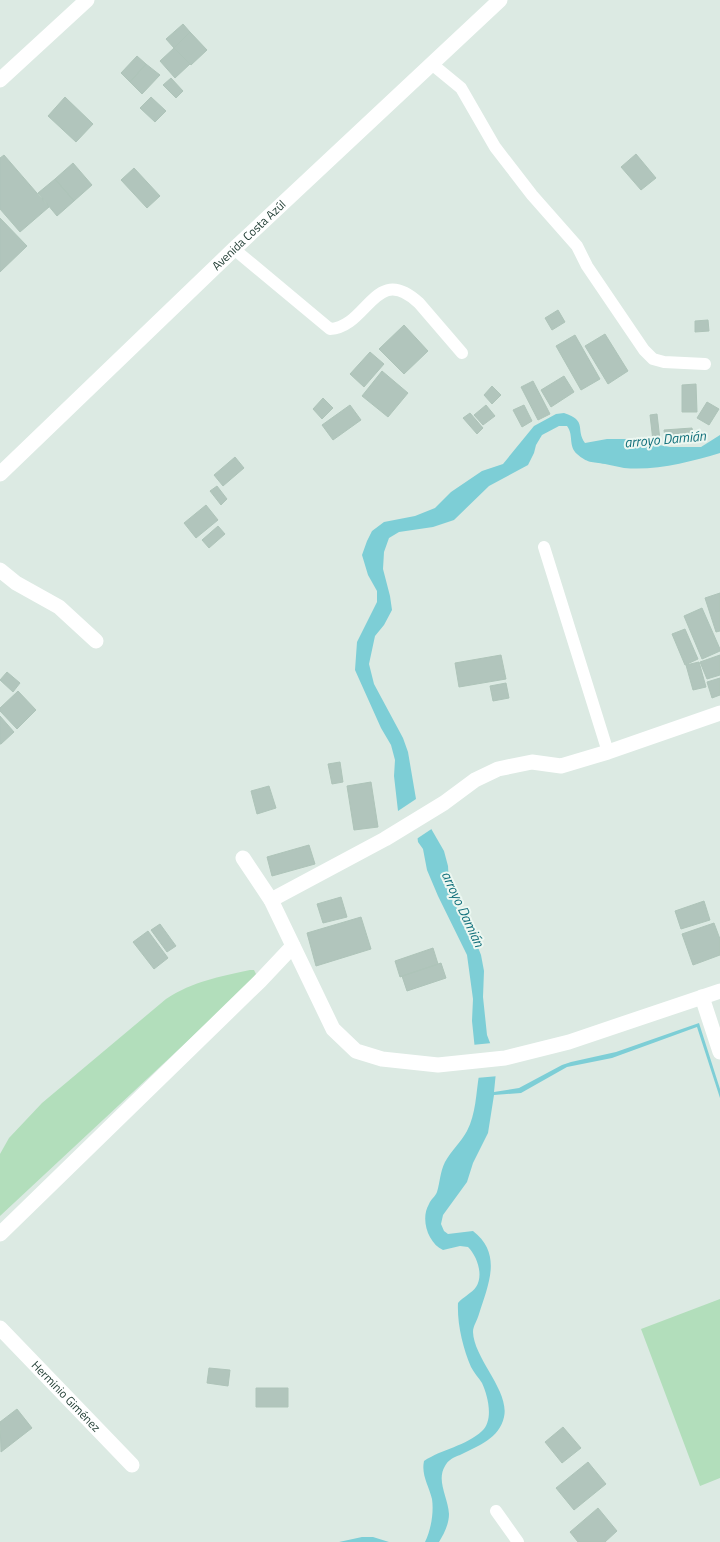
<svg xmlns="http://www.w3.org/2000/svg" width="720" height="1542" viewBox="0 0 720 1542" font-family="'Titillium Web',sans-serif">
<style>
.green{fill:#b2debb}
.water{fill:#7dced6}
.pier{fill:#dceae3}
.building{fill:#b1c5bc;stroke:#aec4b9}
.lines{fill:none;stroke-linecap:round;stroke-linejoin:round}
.service{stroke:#fff;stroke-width:12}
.minor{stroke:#fff;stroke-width:15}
.labels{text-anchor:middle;stroke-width:4;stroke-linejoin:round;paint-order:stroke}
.street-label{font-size:12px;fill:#1d3a30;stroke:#ecf7f1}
.water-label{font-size:14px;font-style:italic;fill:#12707b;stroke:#ecf7f1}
</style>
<rect width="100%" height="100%" fill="#dceae3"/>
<!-- green -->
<path class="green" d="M250,970h4l2,4 -5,8 -251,234v-62l9,-16 33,-35 124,-104c28,-18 52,-22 84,-29z
M720,1299v179l-20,8 -59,-157z"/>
<!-- water -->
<path class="water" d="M564,413c24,8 11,16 21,30l22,-4h19l44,8h31l19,-12v18c-30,9 -64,18 -96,15 -6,-1 -13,-3 -19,-4 -13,-2 -18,-1 -28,-10 -9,-8 -3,-19 -10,-28h-8l-17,9 -6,10 -2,8 -6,12 -39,21 -35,34 -21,7 -34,5 -10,6 -5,14 -1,17 7,27 2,14 -8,15 -9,11 -6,28 5,20 29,54 5,14 8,47 -18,12 -4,-35 1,-16 -4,-15 -10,-17 -26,-58 2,-28 20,-40v-11l-9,-16 -6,-20 5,-14 5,-10 12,-9 31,-6 20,-8 16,-16 31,-21 21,-7 31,-38 22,-12z
M429,825l15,26 4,15 1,18 4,18 17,25 11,28 3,16 -1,26 4,38 5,13 -17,2 -3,-29 1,-22 -6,-44 -29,-59 -11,-26 -4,-21 -5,-7 -1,-8z
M699,1023l21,66v9l-23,-71 -85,31 -45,9 -46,26 -27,2 -6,38 -15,30 -6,19 -24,33 -2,9 3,7 4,3 25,-3c30,23 15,54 6,83 -2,7 -6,12 -6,18 1,27 37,59 31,85 -5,22 -25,28 -44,38 -6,2 -12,5 -15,11 -9,15 3,31 4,48 0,10 -5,20 -10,28h-14c6,-12 9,-30 7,-43 -3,-13 -11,-24 -8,-38 18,-12 42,-15 58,-30 12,-11 6,-35 0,-48 -3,-5 -8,-10 -11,-16 -8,-19 -14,-43 -13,-64 5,-6 14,-10 18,-16 8,-12 1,-31 -8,-40l-8,-1 -17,4c-15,-7 -23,-31 -14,-46 2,-5 6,-7 8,-12 3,-10 3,-20 8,-30 6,-11 16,-20 22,-31 9,-17 9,-38 12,-56l17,-3 -2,20 25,-4 43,-23 9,-3 45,-10z
M362,1537h11l16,5h-50z"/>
<!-- pier -->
<path class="pier" d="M428,823h3l2,5 -18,12v-7z
M492,1043l2,5 -2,3 -17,1 -2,-2 -1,-5z
M496,1070l3,1v5l-23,2 2,-6z"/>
<!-- building -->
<path class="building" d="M183,24l7,8 -16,16 -8,-9z
M190,32l17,18 -16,15 -17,-17z
M174,48l16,16 -15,14 -15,-17z
M137,56l9,8 -16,18 -9,-9z
M146,64l14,11 -18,19 -12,-12z
M171,78l12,13 -7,7 -13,-13z
M65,97l28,27 -17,18 -28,-26z
M151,97l15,14 -11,11 -15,-14z
M636,154l20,24 -15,12 -20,-23z
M4,155l45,52 -29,25 -20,-23v-51z
M73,163l19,22 -18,16 -19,-22z
M134,168l26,28 -13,12 -26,-28z
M55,179l19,22 -17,15 -19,-23z
M0,218l27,28 -27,26z
M558,310l7,12 -13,8 -7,-12z
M708,320l1,11 -14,1v-11z
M404,325l24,26 -24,23 -25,-25z
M605,334l23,37 -20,13 -23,-38z
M575,335l25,44 -19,11 -25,-44z
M370,352l14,12 -20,23 -14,-13z
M382,371l26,22 -20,24 -26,-21z
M564,376l10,16 -23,15 -10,-17z
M533,381l17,33 -12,6 -17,-33z
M696,384l1,28h-15v-27z
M492,386l9,9 -9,9 -8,-9z
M323,398l10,10 -11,11 -9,-10z
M707,402l12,7 -10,16 -12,-7z
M350,405l11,15 -28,20 -11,-15z
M486,405l9,11 -12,9 -9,-10z
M524,405l8,16 -10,6 -9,-17z
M470,413l13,15 -6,6 -14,-16z
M657,414l3,26 -7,1 -3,-26z
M692,428l1,7 -28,2 -1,-7z
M235,457l9,11 -21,18 -9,-11z
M217,486l10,13 -6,6 -11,-14z
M206,505l12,15 -22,18 -12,-15z
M218,526l7,8 -16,14 -7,-8z
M720,593v38l-4,1 -11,-34z
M702,608l18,41v2l-18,8 -18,-43z
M685,629l13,30 -13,6 -13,-31z
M501,655l5,24 -47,8 -4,-24z
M720,655v20l-13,4 -7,-17z
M699,662l7,25 -13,3 -7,-25z
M7,672l13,11 -7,9 -13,-12z
M720,678v17l-8,3 -5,-16z
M506,683l3,15 -16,3 -3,-15z
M18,691l18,19 -19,19 -17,-18v-3z
M0,716l14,16 -13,12h-1z
M340,762l3,20 -11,2 -4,-20z
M371,782l7,45 -24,3 -7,-44z
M269,786l7,22 -19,6 -6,-23z
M309,845l6,19 -43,12 -5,-19z
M341,897l6,20 -24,6 -6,-19z
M704,901l6,19 -29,9 -6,-18z
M361,917l10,32 -55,17 -9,-33z
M714,923l6,16v16l-27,10 -11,-31z
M160,924l16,22 -9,6 -16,-22z
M148,931l20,27 -14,11 -21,-27z
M433,948l5,16 -38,13 -5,-16z
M441,963l5,15 -39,13 -5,-15z
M209,1368l21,2 -2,16 -21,-3z
M256,1388h32v19h-32z
M17,1409l15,19 -31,24 -1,-30z
M563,1427l18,21 -19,15 -17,-21z
M588,1462l18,22 -32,26 -18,-22z
M598,1508l19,23 -12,11h-27l-8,-10z"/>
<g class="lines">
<!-- service -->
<path class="service" d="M433,65l28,23 34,59 37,48 45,51 10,20 57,84 9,9 11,3 41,2
M234,249l96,80c38,-2 45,-67 89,-26l43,50
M544,547l64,205
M496,1511l22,31"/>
<!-- minor -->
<g class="minor">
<path d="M0,80l87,-80"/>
<path id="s1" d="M0,474l234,-225 266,-249"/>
<path d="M0,570l16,13 43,24 37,34"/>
<path d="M243,858l28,42 62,129 23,22 26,8 56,6 67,-7 64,-16 151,-51"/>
<path d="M271,900l114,-61 59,-36 31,-23 23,-11 34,-7 29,4 47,-14 112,-39"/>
<path d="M702,997l18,55"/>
<path d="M0,1234l260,-253 33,-35"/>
<path id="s2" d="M0,1328l132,137"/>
</g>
</g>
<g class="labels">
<!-- street labels -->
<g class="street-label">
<text dy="4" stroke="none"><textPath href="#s1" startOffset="345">Avenida Costa Azúl</textPath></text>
<text dy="4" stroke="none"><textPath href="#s2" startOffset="95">Herminio Giménez</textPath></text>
</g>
<!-- water labels -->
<g class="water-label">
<text transform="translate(665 439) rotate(-5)" y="5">arroyo Damián</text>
<text transform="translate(463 909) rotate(65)" y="5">arroyo Damián</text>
</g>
</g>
</svg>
